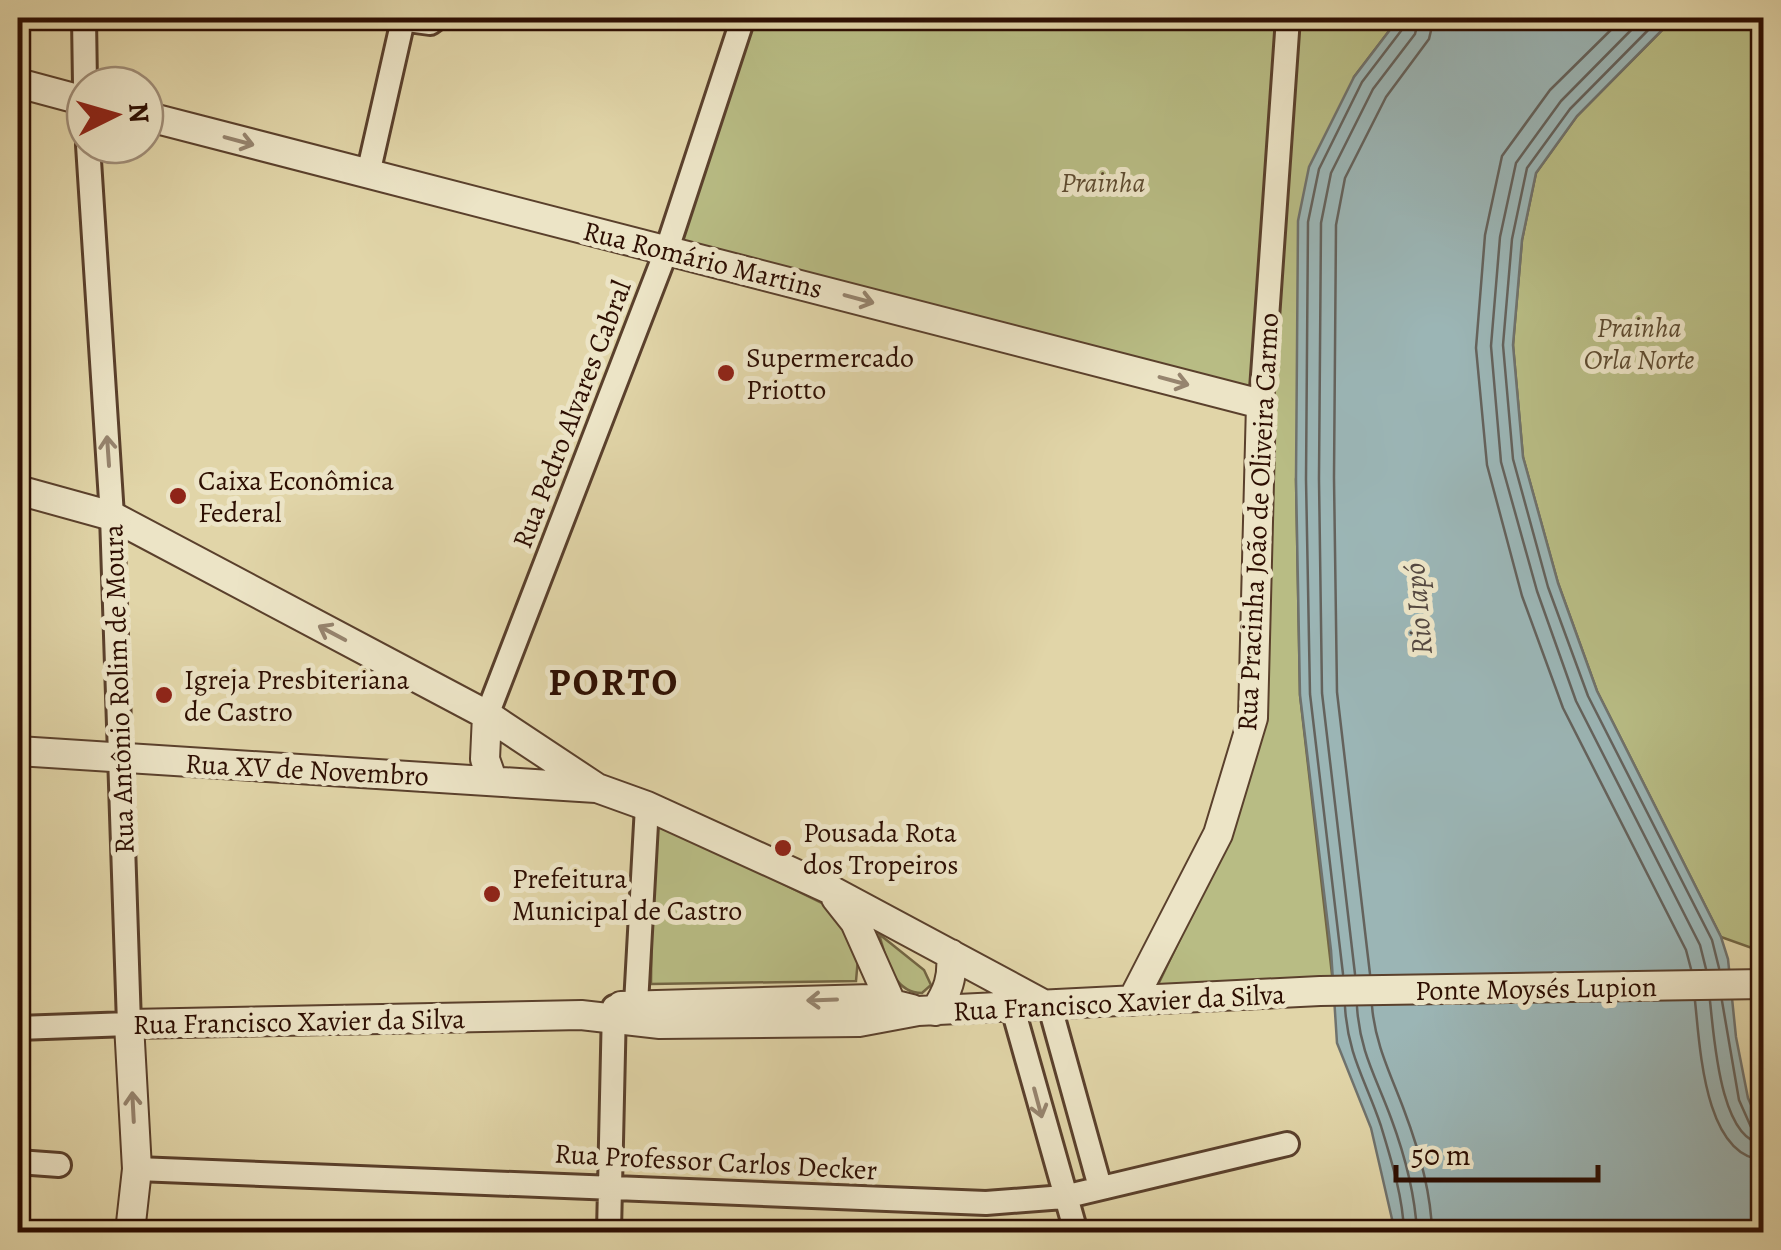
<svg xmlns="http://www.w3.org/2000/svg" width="1781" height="1250" viewBox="0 0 1781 1250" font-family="Alegreya,serif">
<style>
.green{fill:#b8bc84;stroke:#726543;stroke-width:2.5}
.water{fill:#9bb5b5;stroke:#6f726d;stroke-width:2.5}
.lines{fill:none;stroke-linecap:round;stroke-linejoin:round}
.shore{stroke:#64625c;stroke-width:2.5}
.minor-casing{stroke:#5a402c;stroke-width:28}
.tertiary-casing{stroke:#5a402c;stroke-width:32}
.minor{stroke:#ece4c6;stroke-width:22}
.tertiary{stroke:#ece4c6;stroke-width:28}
.oneway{stroke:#96846e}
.poi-dot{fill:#8f2418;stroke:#ece4c6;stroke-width:4}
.labels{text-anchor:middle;stroke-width:10;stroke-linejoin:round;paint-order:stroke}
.park-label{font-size:28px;font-style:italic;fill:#5e4b30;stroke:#ece4c6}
.street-label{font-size:28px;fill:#2d0e02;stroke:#ece4c6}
.poi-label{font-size:28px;fill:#2d0e02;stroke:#ece4c6;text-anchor:start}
.water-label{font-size:30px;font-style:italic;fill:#544841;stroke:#ece4c6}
.district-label{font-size:38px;font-weight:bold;letter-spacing:2.5px;fill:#2d0e02;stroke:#ece4c6}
</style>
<rect width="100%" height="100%" fill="#e1d5a8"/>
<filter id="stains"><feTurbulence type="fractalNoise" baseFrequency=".002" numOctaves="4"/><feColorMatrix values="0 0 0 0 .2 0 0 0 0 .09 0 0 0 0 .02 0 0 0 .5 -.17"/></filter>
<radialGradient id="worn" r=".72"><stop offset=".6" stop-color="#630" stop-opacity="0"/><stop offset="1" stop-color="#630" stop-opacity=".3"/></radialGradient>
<!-- green -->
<path class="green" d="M753,18h527l-28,372 -577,-146z
M1290,18h109l-45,59 -58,402 4,216 33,288 -178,8 72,-150 15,-46z
M1674,18h89v934l-42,-15 -124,-246 -39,-108 -35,-126 -10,-112 9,-105 14,-67 41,-57z
M653,820l193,95 13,31 -3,35 -205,3z
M879,934l45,36 7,15 -9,8c-30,0 -36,-36 -43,-59z"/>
<!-- water -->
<path class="water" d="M1399,18h275l-97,98 -41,57 -14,67 -9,105 10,112 35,126 39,108 124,246 7,22 8,78 12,61 15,33v101h-368l-24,-104 -34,-85 -6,-93 -31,-255 -4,-216 2,-258 11,-54 45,-90z"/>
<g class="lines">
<!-- shore -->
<path class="shore" d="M1623,18l-73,72 -48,66 -17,79 -9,113 11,117 35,131 41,112 123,242 5,19
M1643,18l-82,83 -45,62 -16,74 -9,109 10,116 36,129 39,110 124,244 6,24
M1660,18l-90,91 -43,59 -15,71 -9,106 10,114 35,128 40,109 124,244 7,28
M1343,974l-33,-280 -4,-215 2,-257 11,-53 43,-87 42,-55 2,-9
M1355,974l-33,-281 -3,-214 2,-256 10,-50 42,-84 42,-55 4,-16
M1370,974l-33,-282 -3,-214 2,-253 9,-47 41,-81 43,-58 5,-21
M1695,1001c5,45 9,156 69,159
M1710,1001c4,35 10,141 54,143
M1722,1001l17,99 12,27 13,5
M1372,1006c3,38 19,69 32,104 14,37 27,83 28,122
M1345,1007c3,49 21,74 36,119 10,33 22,71 23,106
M1357,1007c3,45 19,70 34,111 13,35 24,77 26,114"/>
<defs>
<path id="minor" d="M84,18l1,67
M393,18l37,5 7,-5
M368,174l35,-154
M1261,404l27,-386
M487,715l180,-466 76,-231
M1050,1007l50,180
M1013,1009l63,223
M635,1022l12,-216
M18,1028l111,-4 -17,-508 -24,-371
M18,1162l41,3
M137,1169l849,34 78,-6 223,-53
M609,1232l5,-225"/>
<path id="tertiary" d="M18,83l67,18
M145,116l1116,288 -8,314 -35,116 -86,167
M18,490l94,26 375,199 110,73 50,18 182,83 216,116
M487,715l-2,44 7,20
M18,751l578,37
M836,898l19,24 41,92
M621,1006l251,-7 40,10
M935,1011c13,-20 18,-33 16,-57
M130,1232l7,-63 -8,-145 452,-9 79,9 199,-2 59,-11 402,-20 444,-7"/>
</defs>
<!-- minor casing -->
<use href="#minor" class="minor-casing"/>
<!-- tertiary casing -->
<use href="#tertiary" class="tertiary-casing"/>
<!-- minor -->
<use href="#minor" class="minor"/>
<!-- tertiary -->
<use href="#tertiary" class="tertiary"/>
</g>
<!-- one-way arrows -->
<defs><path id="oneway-shaft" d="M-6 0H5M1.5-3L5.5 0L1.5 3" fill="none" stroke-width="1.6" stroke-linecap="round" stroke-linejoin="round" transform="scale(2.5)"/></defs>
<g class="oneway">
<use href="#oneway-shaft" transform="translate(239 141) rotate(15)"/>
<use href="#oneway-shaft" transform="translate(859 299) rotate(15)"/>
<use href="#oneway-shaft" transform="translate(1174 381) rotate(15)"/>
<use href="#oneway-shaft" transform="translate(108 451) rotate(-94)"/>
<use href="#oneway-shaft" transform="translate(332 633) rotate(-152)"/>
<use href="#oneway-shaft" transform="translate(822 1000) rotate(178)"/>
<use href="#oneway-shaft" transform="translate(1038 1103) rotate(75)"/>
<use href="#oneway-shaft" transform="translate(133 1107) rotate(-93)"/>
</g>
<!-- markers -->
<g class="poi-dot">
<circle cx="726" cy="373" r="10"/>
<circle cx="178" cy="496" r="10"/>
<circle cx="164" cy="695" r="10"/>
<circle cx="783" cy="848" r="10"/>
<circle cx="492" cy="894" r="10"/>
</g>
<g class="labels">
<!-- park labels -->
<g class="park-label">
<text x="1103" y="192">Prainha</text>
<text x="1639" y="337">Prainha<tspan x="1639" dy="32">Orla Norte</tspan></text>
</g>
<!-- street labels -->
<g class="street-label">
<text transform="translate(703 259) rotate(14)" y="10">Rua Romário Martins</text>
<text transform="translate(571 414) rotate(-69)" y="10">Rua Pedro Alvares Cabral</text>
<text transform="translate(1257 522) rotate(-87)" y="10">Rua Pracinha João de Oliveira Carmo</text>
<text transform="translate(118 689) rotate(-92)" y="10">Rua Antônio Rolim de Moura</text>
<text transform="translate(307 769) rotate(3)" y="10">Rua XV de Novembro</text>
<text transform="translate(1536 988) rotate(-1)" y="10">Ponte Moysés Lupion</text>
<text transform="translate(1119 1002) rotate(-3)" y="10">Rua Francisco Xavier da Silva</text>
<text transform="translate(299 1021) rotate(-1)" y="10">Rua Francisco Xavier da Silva</text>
<text transform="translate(716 1161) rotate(3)" y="10">Rua Professor Carlos Decker</text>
</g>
<!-- poi labels -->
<g class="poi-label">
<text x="746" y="367">Supermercado<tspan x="746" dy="32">Priotto</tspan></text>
<text x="198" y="490">Caixa Econômica<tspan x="198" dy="32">Federal</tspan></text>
<text x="184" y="689">Igreja Presbiteriana<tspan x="184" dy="32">de Castro</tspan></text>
<text x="803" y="842">Pousada Rota<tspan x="803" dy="32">dos Tropeiros</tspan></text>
<text x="512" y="888">Prefeitura<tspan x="512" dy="32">Municipal de Castro</tspan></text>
</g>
<!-- water labels -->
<g class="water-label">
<text transform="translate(1418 609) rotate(-95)" y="10">Rio Iapó</text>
</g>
<!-- district labels -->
<g class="district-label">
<text x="614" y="695">PORTO</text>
</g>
</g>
<!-- margin -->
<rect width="1781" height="1250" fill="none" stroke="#e1d5a8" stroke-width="60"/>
<rect x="20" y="20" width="1741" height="1210" fill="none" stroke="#2d0e02" stroke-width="5"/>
<rect x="30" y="30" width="1721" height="1190" fill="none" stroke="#2d0e02" stroke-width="2.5"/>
<!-- north arrow -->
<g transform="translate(115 115) rotate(85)"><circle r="48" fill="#ece4c6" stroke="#a08e78" stroke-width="2.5"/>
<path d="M0-8L18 38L0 25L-18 38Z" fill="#8f2418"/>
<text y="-15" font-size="28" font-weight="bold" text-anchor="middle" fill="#2d0e02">N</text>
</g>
<!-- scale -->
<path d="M1396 1165v15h202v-15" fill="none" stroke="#2d0e02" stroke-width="5"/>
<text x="1411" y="1165" font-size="30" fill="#2d0e02" stroke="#ece4c6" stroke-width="8" paint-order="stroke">50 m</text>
<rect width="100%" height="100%" filter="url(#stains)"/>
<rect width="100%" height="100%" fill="url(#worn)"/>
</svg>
